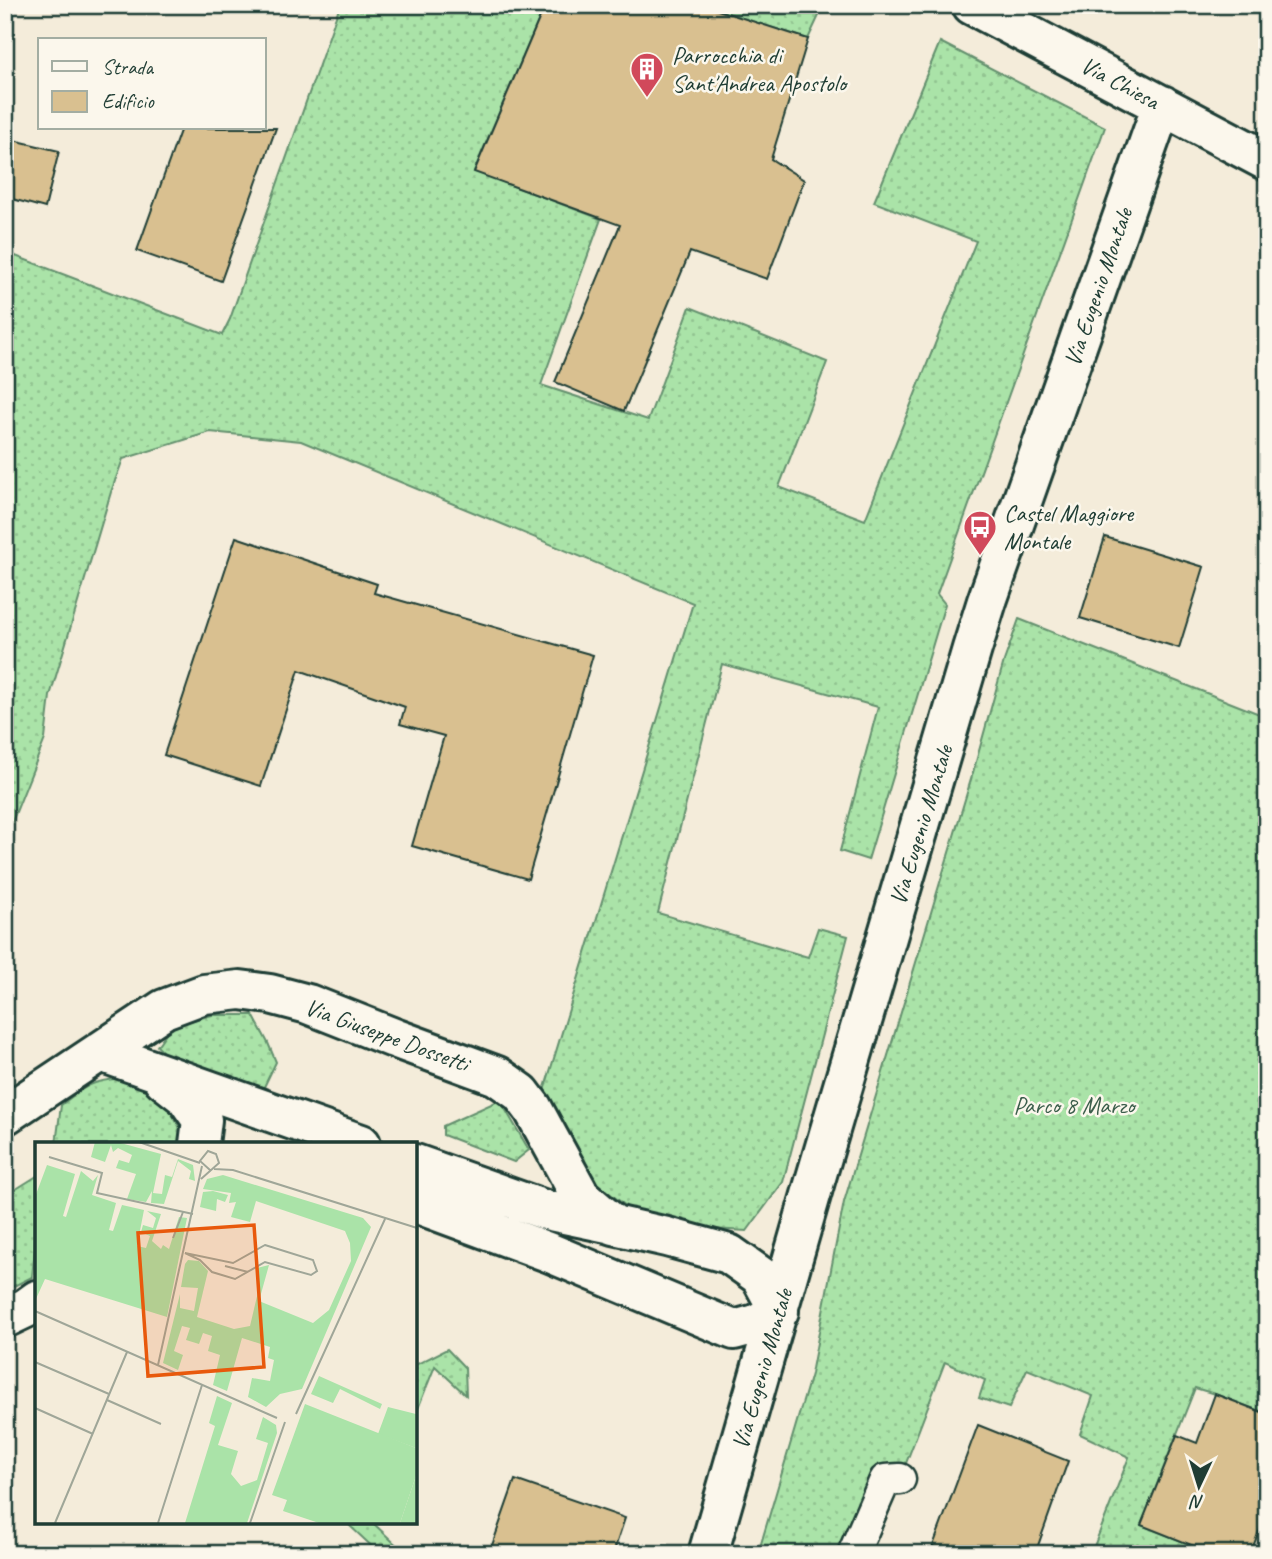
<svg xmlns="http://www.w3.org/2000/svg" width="1272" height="1559" viewBox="0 0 1272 1559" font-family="Caveat,sans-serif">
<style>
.grass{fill:url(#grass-dots);stroke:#64906e;stroke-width:2}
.building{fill:#d9c090;stroke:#1f3d34;stroke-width:2}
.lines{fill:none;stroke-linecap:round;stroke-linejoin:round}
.lane-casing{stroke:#1f3d34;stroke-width:35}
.street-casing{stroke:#1f3d34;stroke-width:44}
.lane{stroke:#fbf7ec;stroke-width:30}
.street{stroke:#fbf7ec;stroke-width:38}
.labels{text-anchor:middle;stroke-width:5;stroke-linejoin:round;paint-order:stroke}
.poi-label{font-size:24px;fill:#1f3d34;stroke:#fbf7ec;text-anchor:start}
.street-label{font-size:24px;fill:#1f3d34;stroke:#fbf7ec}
.park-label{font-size:24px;fill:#3b5e4b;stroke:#fbf7ec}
.inset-road{fill:none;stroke:#9fa698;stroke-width:2}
.view{fill:#e8590c;fill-opacity:0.15;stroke:#e8590c;stroke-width:3.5}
.inset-edge{fill:none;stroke:#1f3d34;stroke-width:3.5}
</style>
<defs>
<pattern id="grass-dots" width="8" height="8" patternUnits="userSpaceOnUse" patternTransform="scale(1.75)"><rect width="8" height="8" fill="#aae3a8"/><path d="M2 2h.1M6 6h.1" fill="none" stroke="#92c491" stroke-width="1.8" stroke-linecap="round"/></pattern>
</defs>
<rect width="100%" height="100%" fill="#f4ecda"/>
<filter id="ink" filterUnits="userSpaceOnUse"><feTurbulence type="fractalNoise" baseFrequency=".0143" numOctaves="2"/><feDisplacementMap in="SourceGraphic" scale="14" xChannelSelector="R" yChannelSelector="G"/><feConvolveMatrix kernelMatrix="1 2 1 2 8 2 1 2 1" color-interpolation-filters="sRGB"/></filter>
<g filter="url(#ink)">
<!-- grass -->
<path class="grass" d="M340,5h205l-71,166 127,48 -60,166 107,35 42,-113 137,55 -48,125 86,33 111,-279 -102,-39 66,-160 165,85 -168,467 8,10 -77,256 -28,-9 38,-144 -156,-43 -64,249 150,44 10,-29 30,8 -65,246 -36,49 -54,-3 -62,-18 -37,-29 -50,-90 149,-488 -392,-162 -91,-9 -87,27 -12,33 -61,204 -5,43 -33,83 -7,160v-237l7,-20 -7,-3v-470l217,83 8,-16z
M702,5h122l-16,34z
M1019,619l248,98v697l-52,-20 -20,-6 -54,137 73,29h-123l38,-97 -49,-23 13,-38 -66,-27 -18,39 -30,-10 6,-18 -40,-18 -74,192h-113l53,-180 33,-172 128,-426 32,-115z
M212,1015h41l15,28 8,19 -13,27 -99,-36 -7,-7 14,-20z
M122,1078l28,4 18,25 12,21v16h-124l5,-39c24,-19 30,-24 61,-27z
M500,1100l29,50 -15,12 -71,-27v-9z
M37,1176v52l-5,49 -20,10 -7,-2v-89z
M447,1349l18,19 1,27 -31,-29 -20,50v-51z
M351,1522h21l34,32h-26l-30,-28z"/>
<!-- building -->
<path class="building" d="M545,5h157l106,34 -37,120 33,21 -37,99 -77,-27 -66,159 -69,-29 65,-157 -146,-53z
M181,128h95l-55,153 -84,-30z
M5,138l54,13 -14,57 -40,-11z
M236,537l141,47 -3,9 219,62 -65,224 -116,-33 32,-110 -44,-12 5,-17 -106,-37 -38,116 -97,-31z
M1105,537l99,30 -25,81 -99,-30z
M1215,1394l52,20v98l-17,42h-36l-73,-29 36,-90 20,8z
M978,1425l90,36 -33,93h-105z
M515,1480l110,38 -12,36h-124z"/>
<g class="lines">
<defs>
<path id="lane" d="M853,1554l32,-74 15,-1"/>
<path id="street" d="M972,5l295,156
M101,1052l260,92
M163,1079l23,18 16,23 -3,24
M5,1115l159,-106 40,-15 36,-4 30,4 38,10 86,34 103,38 24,17 12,16 48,88 33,28 53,12 62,17 31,22 19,35 -23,13 -22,6 -186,-78 -133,-49
M415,1164l130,46 67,14
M5,1318l21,-10 11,-8
M708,1554l107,-373 157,-532 15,-48 175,-496"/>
</defs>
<!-- lane casing -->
<use href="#lane" class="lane-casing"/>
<!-- street casing -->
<use href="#street" class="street-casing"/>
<!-- lane -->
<use href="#lane" class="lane"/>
<!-- street -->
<use href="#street" class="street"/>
</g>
</g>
<!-- icons -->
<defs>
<symbol id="building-pin" viewBox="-11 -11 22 30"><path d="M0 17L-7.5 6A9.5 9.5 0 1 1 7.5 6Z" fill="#d1495b" stroke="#fbf7ec"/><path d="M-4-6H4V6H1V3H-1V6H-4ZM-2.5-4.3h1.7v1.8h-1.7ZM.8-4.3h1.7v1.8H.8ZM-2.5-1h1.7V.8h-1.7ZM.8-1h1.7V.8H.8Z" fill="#fff"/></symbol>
<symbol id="bus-pin" viewBox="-11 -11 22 30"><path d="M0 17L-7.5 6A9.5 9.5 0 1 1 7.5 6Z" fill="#d1495b" stroke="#fbf7ec"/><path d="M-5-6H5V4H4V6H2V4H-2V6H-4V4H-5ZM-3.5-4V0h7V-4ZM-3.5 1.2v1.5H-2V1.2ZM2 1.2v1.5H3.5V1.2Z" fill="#fff"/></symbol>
</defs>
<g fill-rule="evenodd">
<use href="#building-pin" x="628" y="50" width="38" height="52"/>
<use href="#bus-pin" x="961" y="508" width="38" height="52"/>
</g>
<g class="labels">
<!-- poi labels -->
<g class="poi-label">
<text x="672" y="63">Parrocchia di<tspan x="672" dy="28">Sant'Andrea Apostolo</tspan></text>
<text x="1004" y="521">Castel Maggiore<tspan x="1004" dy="28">Montale</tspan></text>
</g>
<!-- street labels -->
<g class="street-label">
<text transform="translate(1120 83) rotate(28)" y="8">Via Chiesa</text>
<text transform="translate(1098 287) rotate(-71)" y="8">Via Eugenio Montale</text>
<text transform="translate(921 825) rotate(-73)" y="8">Via Eugenio Montale</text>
<text transform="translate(387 1035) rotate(20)" y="8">Via Giuseppe Dossetti</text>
<text transform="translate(762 1369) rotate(-74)" y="8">Via Eugenio Montale</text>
</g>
<!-- park labels -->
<g class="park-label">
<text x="1074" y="1113">Parco 8 Marzo</text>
</g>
</g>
<!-- overview -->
<g transform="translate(35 1142)">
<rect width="382" height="382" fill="#f4ecda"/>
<path d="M60,0h22l44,12 -8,39 9,1 3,-19 7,2 6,-18 15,6 2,16 -6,-2 2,-8 -13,-10 -14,43 -13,-1 1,-12 -6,11 -19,-3 9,-25 -20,-6 3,-8 10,3 3,-8 -14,-7 -5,4 -2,-7 -6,17 -14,-5zM12,23l28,9 -12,42 3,1 15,-46 12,10 5,-6 -6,20 24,8 -7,27 4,1 9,-26 22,5 -7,36 9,2 4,-12 -9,-4 2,-7 10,3 3,-10 -9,-7 14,3 -9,27 9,8 2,-4 6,4 10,-32 8,1 -20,99 -122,-38 -10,22v-104zM188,33l140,43 8,9 -69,162 -22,5 -14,13 -18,-10 4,-19 18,3 4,-21 -6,-2 2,-11 -28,-9 -15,53 -14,-6 7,-30 -12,-4 4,-15 -9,-3 -4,11 -13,-4 4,-12 -8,-2 -8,25 9,4 -5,15 -15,-7 17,-69v14l14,3 4,-23 -17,-1 4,-23 3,-4 11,1 9,10 -11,46 37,12 16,-3 8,-34 -1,-24 12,-3 -10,36 54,22 16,-13 22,-49 -1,-18 -5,-12 -89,-30 -6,21 -19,-5 5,-15 -7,1 2,-10 -28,-4 4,-10zM178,49l15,4 -3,7 -8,-3 -1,12 -16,-4 3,-15zM284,234l63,28 -2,5 -40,-20 -7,14 -22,-9zM182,254l15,7 -14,42 20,6 -7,23 10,12 16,-6 11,-37 -12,-4 7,-22 13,8 1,8 -30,90h-62l30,-97 -6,-3zM353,265l28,7v34l-38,-14zM381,334v47h-16z" fill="#aae3a8"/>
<path d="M270,262l111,44v28l-16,47h-81l-36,-12 4,-11 -15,-5z" fill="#aae3a8"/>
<path class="inset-road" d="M104,0l61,21M14,15l53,16 -5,20 96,21M179,27l19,1 184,58M166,37l18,-16 -3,-9 -8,-3 -8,10 10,9M138,96l10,-26M230,103l48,15 4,11 -6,4 -46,-13 -30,17 -23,-7 -12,-12 -15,-7 48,10zM190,124l23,6M0,169l242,107M0,220l74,32M123,223l44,-199M72,258l54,24M0,266l58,26M261,272l89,-195M20,381l72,-171M123,381l44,-138M215,381l35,-101"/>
<path class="view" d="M219,83l10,142 -116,9 -10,-143z"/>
<rect width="382" height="382" class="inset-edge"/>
</g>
<!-- margin -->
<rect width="1272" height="1559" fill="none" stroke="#fbf7ec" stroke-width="28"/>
<rect x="14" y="14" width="1244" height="1531" fill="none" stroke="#1f3d34" stroke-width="2.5" filter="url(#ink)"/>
<!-- legend -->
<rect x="38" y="38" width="228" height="91" fill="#fbf7ec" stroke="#a3ada2" stroke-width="2"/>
<rect x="52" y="61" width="35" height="10" fill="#fbf7ec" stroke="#a3ada2" stroke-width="2"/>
<text x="102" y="74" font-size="21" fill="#1f3d34">Strada</text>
<rect x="52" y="91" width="35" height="21" fill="#d9c090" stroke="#a3ada2" stroke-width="2"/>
<text x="102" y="108" font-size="21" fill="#1f3d34">Edificio</text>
<!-- north arrow -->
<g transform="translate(1199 1486) rotate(184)" stroke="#fbf7ec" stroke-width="5" paint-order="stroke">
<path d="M0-5L12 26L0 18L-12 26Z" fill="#1f3d34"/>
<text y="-10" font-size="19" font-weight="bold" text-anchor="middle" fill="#1f3d34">N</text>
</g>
</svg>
